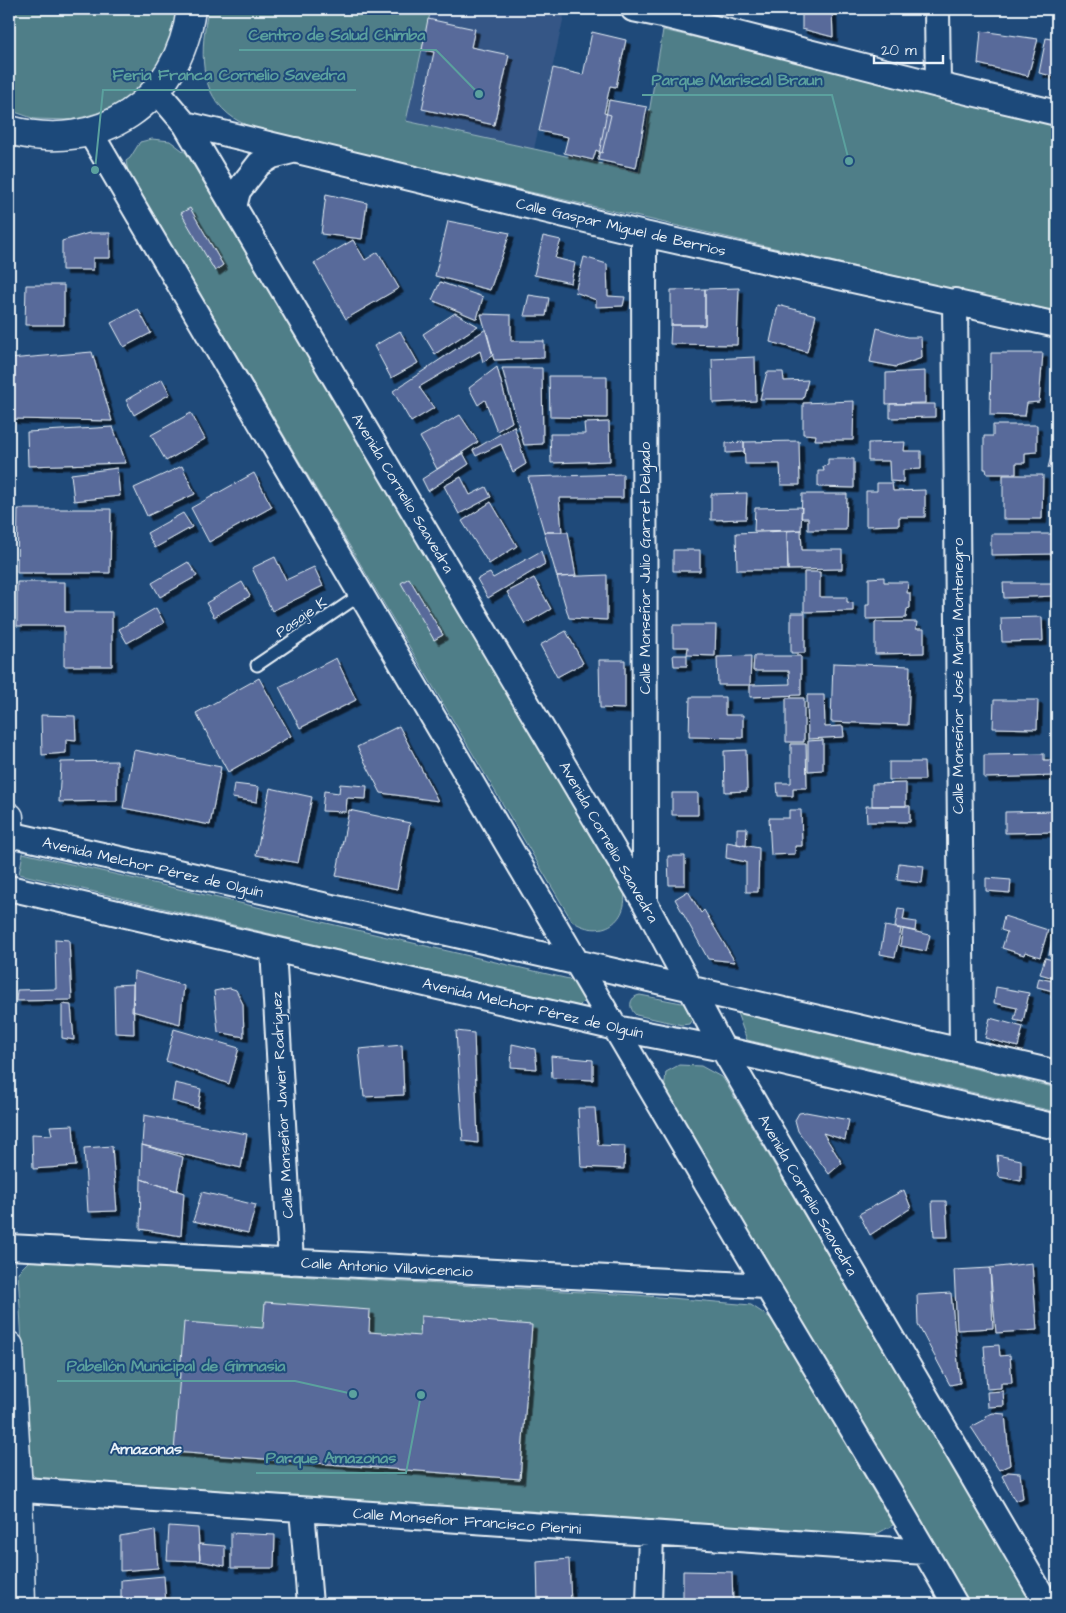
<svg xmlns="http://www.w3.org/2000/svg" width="1066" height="1613" viewBox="0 0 1066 1613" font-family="'Architects Daughter',sans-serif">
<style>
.built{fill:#345786}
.green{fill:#507e88;stroke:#9cb8c0}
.building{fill:#596b9a;stroke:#e8f1f8;filter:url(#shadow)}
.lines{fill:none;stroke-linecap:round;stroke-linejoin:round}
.lane-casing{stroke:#e8f1f8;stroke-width:15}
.street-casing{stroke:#e8f1f8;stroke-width:28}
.secondary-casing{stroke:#e8f1f8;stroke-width:31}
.lane{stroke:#1f4a7a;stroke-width:11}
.street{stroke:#1f4a7a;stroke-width:24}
.secondary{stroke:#1f4a7a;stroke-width:28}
.labels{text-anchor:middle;stroke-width:4;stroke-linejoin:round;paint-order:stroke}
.street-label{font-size:15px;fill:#e8f1f8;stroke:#1f4a7a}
.neighbourhood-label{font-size:16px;font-weight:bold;fill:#e8f1f8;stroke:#1f4a7a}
.leader{fill:none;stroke:#5ba19e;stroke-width:2}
.callout-dot{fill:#5ba19e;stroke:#1f4a7a;stroke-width:2}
.callout-label{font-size:16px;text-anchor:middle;font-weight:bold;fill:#5ba19e;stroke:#1f4a7a;stroke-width:4;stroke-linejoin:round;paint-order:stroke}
</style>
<defs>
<filter id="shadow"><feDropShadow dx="4.5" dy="4.5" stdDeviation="0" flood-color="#0009"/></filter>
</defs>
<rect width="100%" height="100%" fill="#1f4a7a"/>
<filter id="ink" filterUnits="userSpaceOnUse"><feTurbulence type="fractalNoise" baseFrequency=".02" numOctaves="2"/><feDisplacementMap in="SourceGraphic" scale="10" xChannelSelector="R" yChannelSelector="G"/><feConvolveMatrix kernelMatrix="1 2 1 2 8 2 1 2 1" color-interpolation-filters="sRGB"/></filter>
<g filter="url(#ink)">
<!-- built -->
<path class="built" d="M431,9h102l31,7 -30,133 -128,-28z"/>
<!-- green -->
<path class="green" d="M9,9h171l-17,53 -24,28 -31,20 -36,10 -37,-1 -26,-9z
M208,9h223l-25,112 233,51 24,-142 394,92v191l-801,-184c-7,-3 -15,-6 -21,-10 -39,-26 -34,-70 -27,-110z
M152,139l18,2 16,12 436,729c12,36 -18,60 -50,39l-444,-749 -2,-11 4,-3 10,-16z
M23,853l546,126 11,9 5,12 -7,7 -559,-133z
M640,995l47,9 6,14 -4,6 -7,1 -46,-10c-8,-7 -7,-18 4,-20z
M737,1013l320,75v24l-310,-72z
M679,1065l22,1 22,12 311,526h-66l-304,-513 2,-19z
M29,1261l607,34 115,10 21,14 121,206 -20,11 -834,-56 -10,-8 -11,-200z"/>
<!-- building -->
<path class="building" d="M802,9h30l1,28 -31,-8z
M428,19l47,10 -4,18 38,8 -15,70 -72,-16 12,-57 -12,-2z
M981,31l57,8 -10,37 -50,-12z
M592,32l34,8 -10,47 -6,-1 -6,27 7,2 -9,38 -6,-3 -3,10 -29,-7 4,-16 -29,-6 14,-63 30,7z
M1046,38l11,2v37l-18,-4z
M609,100l38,7 -11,61 -38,-8z
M326,194l41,9 -5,36 -41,-5z
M190,208l33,57 -8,6 -34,-58z
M448,221l62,12 -20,57 -55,-14z
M89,233h21v25h-17v12h-31v-29z
M543,236l18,4 -6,18 20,5 -4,20 -37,-8z
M353,240l12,20 13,-8 21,36 -53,31 -32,-56z
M584,257l23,7 1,32 17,1 -2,9 -27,1v-7l-21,-8z
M440,282l43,15 -6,22 -45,-19z
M26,285h38v40h-39z
M739,288l-2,57 -67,-1 1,-19h34v-36z
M705,289v36h-34v-35z
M529,295l20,3 -3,18h-22z
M778,305l38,10 -9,37 -37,-10z
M138,309l13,24 -27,14 -13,-24z
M455,313l23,13 -43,28 -12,-20z
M481,314l30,1v26h33v17l-50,2z
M877,328l30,9h14l1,21 -26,9 -26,-5z
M486,329l7,26 -10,7 -3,-11 -61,36 15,21 -23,14 -18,-31z
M400,331l18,32 -27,15 -17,-32z
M92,352l20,69 -100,-2 -3,-38v-22z
M991,353h52l-4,49 -12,1 -2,13 -35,-1z
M755,357l1,44 -43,2 -1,-44z
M497,367l15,55 -15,9 -12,-31 -7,5 -9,-17z
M502,368h40l1,76 -19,1z
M925,371v32l-39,1v-31z
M767,372h16l1,9 24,-1 -5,19h-43z
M549,376h58v42l-57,-1z
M162,379l8,15 -36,21 -8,-15z
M1057,382v18h-2z
M854,401l-1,39h-38l1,-5 -13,-1v-31z
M890,404h45v13l-45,1z
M191,413l14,26 -39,22 -15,-26z
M460,415l18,27 -41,27 -17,-32z
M609,422l1,39 -59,2 -1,-29h35l-1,-11z
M993,425h44v27l-12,1v10h-9v11h-29l-1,-5h-2v-33h9z
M514,426l12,38 -13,8 -12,-28 -25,12 -3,-6z
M113,427l13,36 -98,3 -1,-34z
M1057,432v37l-9,-1z
M799,441l1,44h-19l-1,-21h-35l-1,-22z
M744,442v10l-18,1v-10z
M905,442l-1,9h17v18l-18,1v12l-13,-1 -1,-20h-21v-18z
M463,453l6,11 -41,27 -6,-12z
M828,459h26v29l-36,-1v-16h6l-1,-5 5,-1z
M182,466l13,28 -48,22 -13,-28z
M117,468l3,28 -46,5 -3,-27z
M254,473l18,34 -63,35 -18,-34z
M623,474v24h-64l3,34h-18l-16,-55z
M1003,475h40l-1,44h-39z
M461,477l9,18 16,-8 5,10 -32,17 -15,-28z
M877,483h15l1,8 32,-1v27h-26v8l-33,1v-35h11z
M747,493l-1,26 -35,1v-26z
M802,494h45l-1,36h-38v-12h-7z
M491,502l26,44 -28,18 -27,-43z
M802,507l-1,23 -47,1 1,-23z
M18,509h93l-1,64h-93z
M183,513l9,14 -37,21 -8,-15z
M801,530l1,20h40v19l-54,1 -1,-39z
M787,531l1,39h-51l-1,-37z
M544,532h24l8,44 -19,1z
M991,534h66v20l-66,1z
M673,550h27v21h-27z
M541,551l4,13 -57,34 -11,-19 13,-6 3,5z
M275,557l11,23 28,-13 9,19 -51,25 -20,-43z
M188,562l9,14 -37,21 -8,-14z
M804,572h16v25h27v5l6,1v8l-49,1z
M607,575v45l-38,-2 -12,-41z
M884,577v5h24l-1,11h3v15l-3,1 -1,9 -40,1v-14h3v-27z
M409,578l34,57 -9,5 -33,-57z
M534,578l17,31 -26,15 -18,-32z
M17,582h48v30h47v54h-48v-40h-47z
M242,582l8,14 -36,21 -8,-14z
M1003,583h54v13l-53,2z
M156,608l8,15 -37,20 -8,-14z
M791,613h14v40h-14z
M1042,617l1,24 -41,1 -1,-24z
M875,622h42l-1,7h8v24l-49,1z
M673,625h43l-1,31 -28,-1 1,-8h-15z
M566,631l17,32 -26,14 -17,-32z
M673,655h14v11h-13z
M751,656l-1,29h-32l-1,-28z
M754,656h47v39l-51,2v-12l40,-1 -1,-13h-36z
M336,658l20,42 -56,28 -21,-41z
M599,660h26v49l-25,-1z
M833,663l77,3 -2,59 -77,-3z
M259,678l32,58 -63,36 -32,-59z
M807,695h17l1,32 18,-1 1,11 -36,2z
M690,697h35v18h18v23l-54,-1z
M786,698h18v44h-18z
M994,700h44l-1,29 -44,-1z
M41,715l34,1 1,24 -10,-1v14l-24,2z
M399,726l39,75 -57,-8 -24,-46z
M823,740v30l-15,1v-30z
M791,744h15l1,44h-14v8h-15l-1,-13h14z
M134,750l87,17 -11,58 -87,-17z
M746,750l1,41 -22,1 -1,-41z
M1044,754v6h10l1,16 -71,2v-23z
M117,761v40l-58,1 2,-40z
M889,762h35l1,18h-36z
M906,783v23h-34v-22z
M234,784l25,3 -2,15 -25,-4z
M340,784l27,2 -1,13 -19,-1 -1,14 -24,-1 2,-20 15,2z
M270,788l42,9 -14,66 -42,-8z
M672,793h26v22h-26z
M866,806h44v16h-43z
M349,810l61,13 -13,66 -61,-13z
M789,810h12l1,36h-7v8l-24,1 -2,-37h20z
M1057,811v21l-52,1v-21z
M737,828h10l-1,18 -9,-2z
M727,842l32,6 -1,44h-12v-30l-20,-4z
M668,856h17v29h-16z
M899,863l25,3 -2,17 -25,-3z
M986,878l25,2 -1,13 -24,-2z
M688,891l13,22 3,-3 31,52 -27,-3 -33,-60z
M898,908l7,1 -2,11 13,2 -1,9 -20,-4z
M1057,911v45l-8,-1z
M1004,916l44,14 -8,27 -15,-5 -1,3 -22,-7 5,-16 -6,-2z
M885,926l16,3 -6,28 -15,-3z
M903,929l27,6 -4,16 -26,-5z
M55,939l14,1 3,60 -56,1 1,-11 39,-1z
M1045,958l12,3v18l-17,-5z
M134,971l50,15 -4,38 -48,-13z
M1039,978l18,4v17l-6,-1 2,-7 -16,-4z
M133,984l1,50 -19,-1 -1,-48z
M996,987l33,6 -6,29 -9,-2 3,-12 -23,-5z
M230,988l6,2 7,14 1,33 -26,-5 -4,-41z
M62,1004l9,1 3,35 -12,-2z
M990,1018l33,9 -5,20 -33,-9z
M174,1029l65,19 -10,36 -63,-23z
M456,1031l18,2 4,110 -15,-2z
M512,1044l23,5 2,20 -26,-2z
M402,1045l2,50 -40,2 -5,-48z
M551,1056l42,4v20l-41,-2z
M175,1083l26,6 -3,19 -26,-7z
M578,1108h17l3,37 27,1 -1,23 -43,-2z
M806,1112l43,8 -4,20 -22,-7 19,30 -13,11 -31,-43 -3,-11 4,-7z
M144,1115l103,19 -6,34 -99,-23z
M73,1125l3,41 -43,3 -1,-35 20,1 -2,-9z
M142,1145l41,12 -6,34 -36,-12z
M112,1146l5,65 -29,1 -4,-64z
M997,1155l24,5v21l-22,-4z
M141,1179l43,14 -3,43 -41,-7z
M904,1190l7,18 -41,27 -11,-21z
M202,1192l54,13 -8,28 -55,-12z
M932,1201h14l2,36h-14z
M1032,1263l5,67 -41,3 -6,-65z
M990,1268l3,60 -36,2 -3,-60z
M951,1293l9,90 -10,2 -32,-60 -1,-30z
M265,1302l105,8 -1,22 51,4 1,-20 111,9 -12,154 -346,-27 10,-130 79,6z
M999,1345l1,11 10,-1 2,28h-11v5l-14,1 -3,-43z
M1003,1391l1,15 -16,1 -1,-15z
M993,1413l12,1 5,51 -11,5 -28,-43 15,-8 -1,-3z
M1008,1472l12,1 3,25 -8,3 -13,-25z
M169,1526l29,2 2,33 -33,-1z
M155,1530l3,38 -38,3v-35z
M231,1533l44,2 -1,33h-43z
M199,1544l26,2v20l-25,-5z
M569,1559l2,45h-33l-1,-42z
M683,1571l49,1 1,32h-50z
M164,1576l2,28h-45v-24z
M170,1601l36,3h-36z"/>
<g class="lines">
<defs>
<path id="lane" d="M257,665l106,-72"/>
<path id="street" d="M633,9l34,7 271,69 119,28
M937,9l1,76
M156,90l29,34 460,779 78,146 324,555
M185,124l459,110 413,91
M90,132c211,357 420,715 629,1073 78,134 160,265 236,399
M234,207l4,-16 21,-27 13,-8 24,-6
M644,234l1,668
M955,301l7,750
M9,834l540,122 508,117
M9,888l607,140 107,21 334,78
M273,949l18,313
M9,1247l757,39
M9,1489l916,63
M302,1510l8,94
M649,1604l2,-71"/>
<path id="secondary" d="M9,130c90,25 170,-28 182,-121
M9,817v20
M9,1346l9,144 3,114"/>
</defs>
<!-- lane casing -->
<use href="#lane" class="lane-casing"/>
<!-- street casing -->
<use href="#street" class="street-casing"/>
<!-- secondary casing -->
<use href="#secondary" class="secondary-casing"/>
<!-- lane -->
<use href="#lane" class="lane"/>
<!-- street -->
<use href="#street" class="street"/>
<!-- secondary -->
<use href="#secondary" class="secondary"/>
</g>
</g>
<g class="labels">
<!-- street labels -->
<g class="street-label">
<text transform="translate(621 227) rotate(13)" y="5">Calle Gaspar Miguel de Berrios</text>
<text transform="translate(403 493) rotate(59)" y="5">Avenida Cornelio Saavedra</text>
<text transform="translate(645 568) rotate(-90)" y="5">Calle Monseñor Julio Garret Delgado</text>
<text transform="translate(301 617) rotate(-35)" y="5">Pasaje K</text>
<text transform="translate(958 676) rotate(-90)" y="5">Calle Monseñor José María Montenegro</text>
<text transform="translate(609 842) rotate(60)" y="5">Avenida Cornelio Saavedra</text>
<text transform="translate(153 867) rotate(13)" y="5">Avenida Melchor Pérez de Olguín</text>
<text transform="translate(533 1008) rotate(13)" y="5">Avenida Melchor Pérez de Olguín</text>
<text transform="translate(282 1105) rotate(-93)" y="5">Calle Monseñor Javier Rodríguez</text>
<text transform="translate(808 1195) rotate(60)" y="5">Avenida Cornelio Saavedra</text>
<text transform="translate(387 1267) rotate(3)" y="5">Calle Antonio Villavicencio</text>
<text transform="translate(467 1521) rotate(4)" y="5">Calle Monseñor Francisco Pierini</text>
</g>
<!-- neighbourhood labels -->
<g class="neighbourhood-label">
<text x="146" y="1454">Amazonas</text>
</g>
</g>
<!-- callouts -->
<path class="leader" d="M479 94L436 50H239M95 170L103 90H356M849 161L832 95H642M353 1394L295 1381H57M421 1395L406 1473H256"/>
<g class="callout-dot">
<circle cx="479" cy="94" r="5"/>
<circle cx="95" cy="170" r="5"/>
<circle cx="849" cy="161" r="5"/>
<circle cx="353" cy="1394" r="5"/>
<circle cx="421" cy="1395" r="5"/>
</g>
<g class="callout-label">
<text x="337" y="40">Centro de Salud Chimba</text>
<text x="229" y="80">Feria Franca Cornelio Savedra</text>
<text x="737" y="85">Parque Mariscal Braun</text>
<text x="176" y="1371">Pabellón Municipal de Gimnasia</text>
<text x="331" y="1463">Parque Amazonas</text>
</g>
<!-- margin -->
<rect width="1066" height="1613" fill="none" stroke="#1f4a7a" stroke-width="30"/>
<rect x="15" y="15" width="1036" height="1583" fill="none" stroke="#e8f1f8" stroke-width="2" filter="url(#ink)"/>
<!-- scale -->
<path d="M874 55v8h69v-8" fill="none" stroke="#e8f1f8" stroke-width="2.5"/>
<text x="881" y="55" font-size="15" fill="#e8f1f8" stroke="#1f4a7a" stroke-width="4" paint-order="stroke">20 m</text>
</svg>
